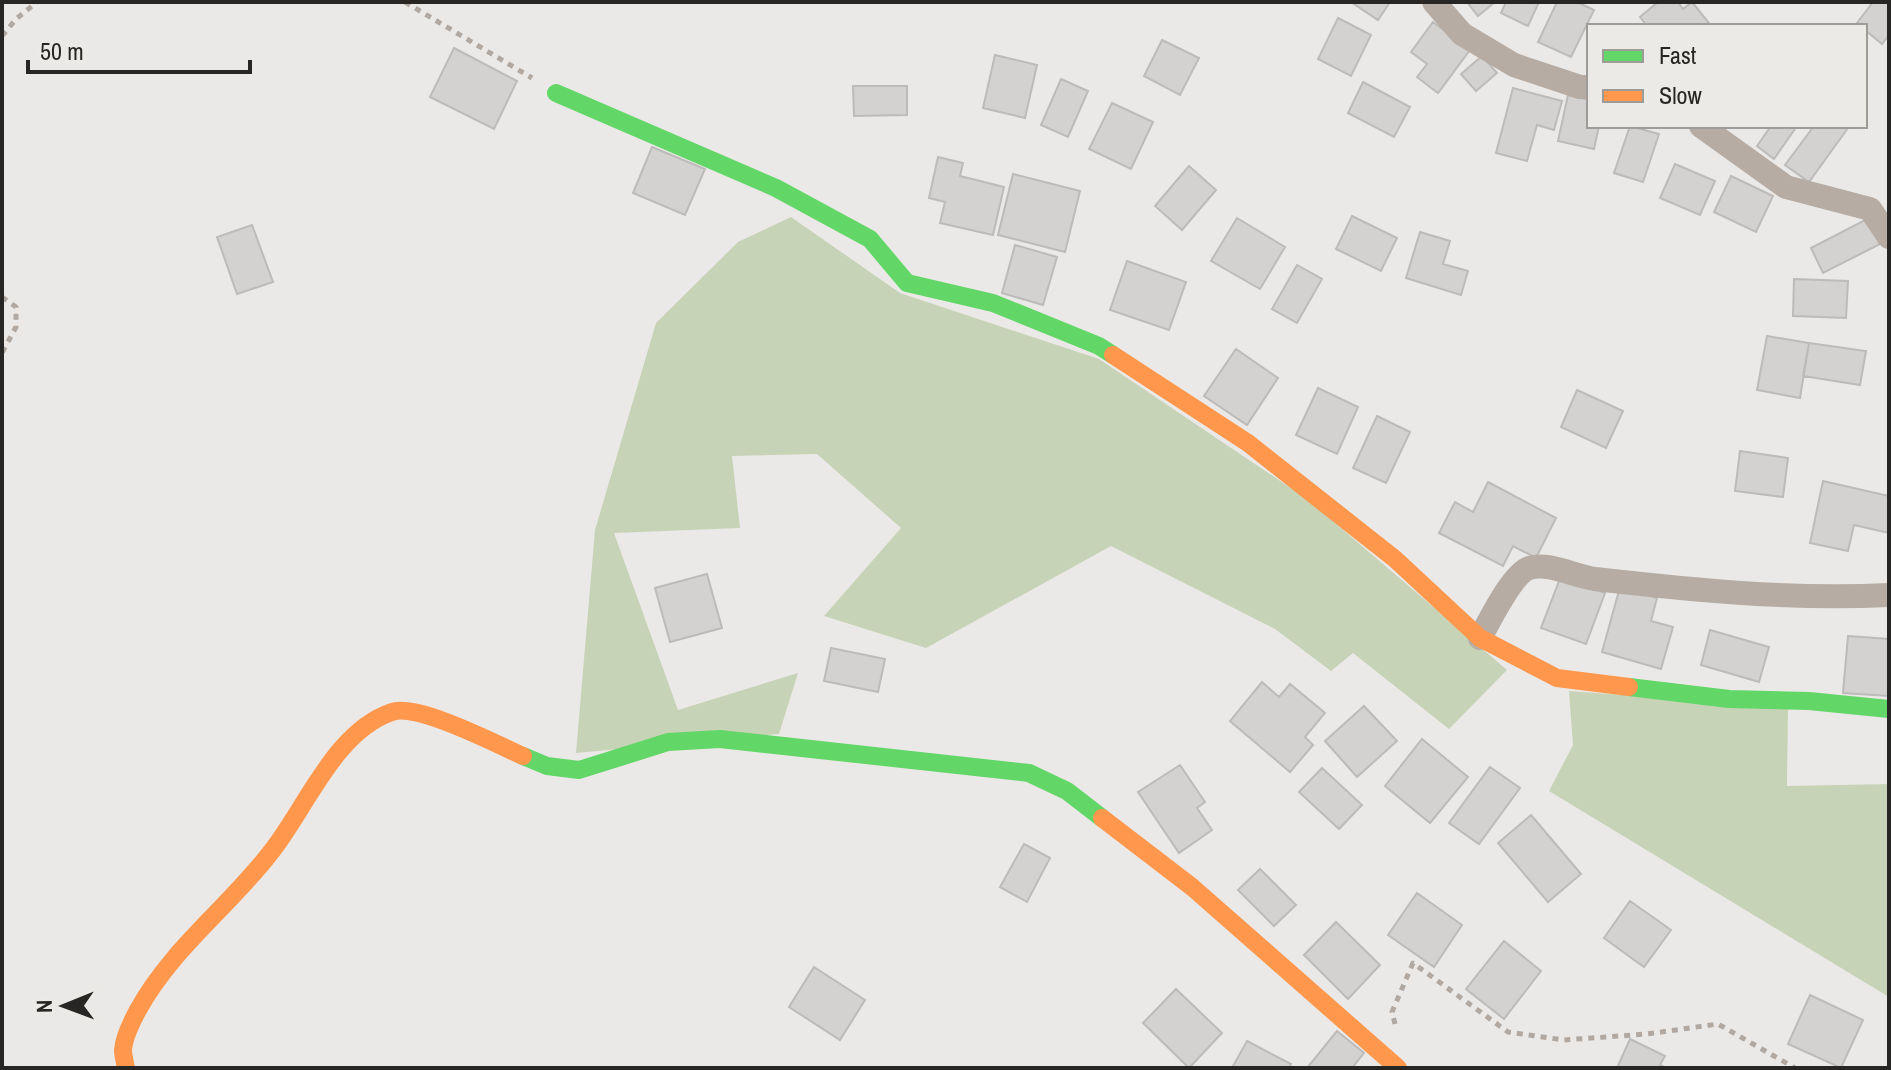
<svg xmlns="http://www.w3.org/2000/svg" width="1891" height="1070" viewBox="0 0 1891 1070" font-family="'Archivo Narrow',sans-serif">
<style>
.green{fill:#c7d3b7}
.building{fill:#d3d2d1;stroke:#bcbbba;stroke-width:2}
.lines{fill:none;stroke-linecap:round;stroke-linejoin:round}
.path{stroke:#b0a8a1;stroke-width:5;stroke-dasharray:6 6;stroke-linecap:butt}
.street{stroke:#b6aca4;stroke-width:24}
.fast{stroke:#63d668;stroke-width:18}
.slow{stroke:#ff974d;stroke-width:18}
</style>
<rect width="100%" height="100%" fill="#ebe9e7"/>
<!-- green -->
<path class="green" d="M791,217l109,76 199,66 208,140 200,171 -58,59 -96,-76 -22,18 -56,-42 -164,-83 -185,102 -102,-32 77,-88 -84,-74 -85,2 8,72 -126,5 64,177 120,-37 -19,61 -203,19 19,-223 61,-207 82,-81z
M1569,691l219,16 -1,79 102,-2v213l-340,-206 24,-46z"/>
<!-- building -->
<path class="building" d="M1351,2h39l-12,18z
M1467,2h28l-17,14z
M1506,2h33l-11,24 -27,-13z
M1557,2h20l17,8 -23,47 -33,-15z
M1658,2h20l5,7 9,-7 17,21 -4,3h-58l-7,-9z
M1873,2h16v33l-7,9 -17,-14v-4l-8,-3z
M1338,18l33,17 -20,41 -33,-17z
M1433,22l37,28 -32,43 -21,-16 10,-13 -16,-12z
M1162,40l37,18 -19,37 -36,-19z
M454,48l63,33 -23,48 -64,-32z
M995,55l42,10 -12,53 -42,-10z
M1482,56l15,17 -21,18 -15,-17z
M1061,79l27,12 -20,46 -27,-12z
M1363,82l47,25 -16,30 -46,-24z
M853,86h54v29l-53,1z
M1513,88l49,13 -8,29 -17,-5 -10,36 -31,-8z
M1568,95l21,5v26h10l-5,23 -36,-8z
M1112,103l41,19 -22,47 -42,-20z
M1630,126l29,8 -16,48 -29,-9z
M1771,126h26l-23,33 -17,-13z
M1814,126l34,2 -39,54 -24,-17z
M652,147l53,22 -20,46 -52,-22z
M938,157l25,6 -3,13 44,11 -11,48 -53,-12 5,-21 -16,-4z
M1675,164l40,17 -15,34 -40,-17z
M1189,166l27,24 -34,40 -27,-24z
M1013,174l67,17 -15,61 -67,-17z
M1731,176l42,20 -17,36 -42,-20z
M1352,216l45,22 -16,33 -45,-22z
M1237,218l48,29 -25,42 -49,-28z
M1867,219l13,25 -57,29 -12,-25z
M252,225l21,57 -36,12 -20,-57z
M1420,232l30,9 -7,23 25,7 -7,24 -55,-17z
M1015,245l42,12 -14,48 -41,-12z
M1127,261l59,21 -17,48 -59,-20z
M1297,265l25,14 -25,44 -25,-14z
M1794,279l54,2 -2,37 -53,-2z
M1767,336l42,7 -9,55 -43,-8z
M1809,343l57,8 -6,34 -57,-9z
M1236,349l42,29 -31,47 -43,-29z
M1318,388l40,19 -21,47 -41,-19z
M1577,390l46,21 -17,37 -45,-21z
M1377,416l33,16 -24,51 -33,-15z
M1740,451l48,7 -5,39 -48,-6z
M1823,481l66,15v37l-35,-8 -6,26 -38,-8z
M1488,482l68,36 -20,40 -23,-12 -10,20 -64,-33 16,-31 18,10z
M707,574l15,54 -52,14 -15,-54z
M1561,576l44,17 -19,51 -45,-16z
M1620,587l37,11 -6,23 22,6 -12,42 -59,-17z
M1710,630l59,17 -10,35 -58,-17z
M1848,636l41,3v57l-46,-3z
M831,648l54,11 -7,33 -54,-11z
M1262,682l17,15 11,-13 35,29 -20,24 8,8 -23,27 -60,-51z
M1364,706l33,35 -40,36 -32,-36z
M1422,739l46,38 -38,46 -45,-37z
M1180,765l25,37 -8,6 15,22 -33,23 -41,-61z
M1490,767l30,21 -41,56 -30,-21z
M1322,768l40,37 -23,24 -40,-37z
M1531,815l50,59 -33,28 -50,-59z
M1024,844l26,14 -23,44 -27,-15z
M1260,869l36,36 -22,21 -36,-36z
M1417,893l45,32 -28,42 -46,-32z
M1630,901l41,29 -27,37 -40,-29z
M1336,922l44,43 -32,34 -44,-44z
M1504,941l37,30 -37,48 -38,-30z
M814,967l51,33 -25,40 -51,-33z
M1176,989l46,44 -33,35 -46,-45z
M1810,995l53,25 -22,48 -53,-24z
M1337,1031l27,22 -12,15h-45z
M1630,1039l35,17 -5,9 6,3h-49z
M1247,1041l44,23 -2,4h-57z"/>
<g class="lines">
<!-- path -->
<path class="path" d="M405,2l127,76
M2,36l14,-17 21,-17
M2,297l14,10v20l-14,26
M1395,1024l-3,-12 21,-49 95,69 56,8 83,-6 71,-10 77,44"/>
<!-- street -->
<path class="street" d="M1434,2l28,32 52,31 66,22h9
M1701,126l85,61 84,22 19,28
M1480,638c9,-16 32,-64 49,-70 20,-6 45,8 66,11 98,11 195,21 294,16"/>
<!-- fast -->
<path class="fast" d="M556,93l220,95 94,51 37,44 86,20 106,43 14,9
M1629,687l100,12 80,2 80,8
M523,756l24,10 32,4 89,-28 52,-3 309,34 38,18 35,27"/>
<!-- slow -->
<path class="slow" d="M1113,355l135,88 147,116 85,79 77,40 72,9
M1102,818l90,69 206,181
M126,1068c-1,-5 -3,-13 -3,-18 1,-13 9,-29 15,-40 34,-62 91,-103 133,-158 35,-44 64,-121 121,-140 25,-9 104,32 131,44"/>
</g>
<!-- border -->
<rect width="1891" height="1070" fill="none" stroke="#272625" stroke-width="8"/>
<!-- legend -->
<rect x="1587" y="24" width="280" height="104" fill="#eceae6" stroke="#9d9c99" stroke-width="2"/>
<rect x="1603" y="50" width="40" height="12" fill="#63d668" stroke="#9d9c99" stroke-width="2"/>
<text x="1659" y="64" font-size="24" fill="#272625">Fast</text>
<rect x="1603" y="90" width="40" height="12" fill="#ff974d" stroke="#9d9c99" stroke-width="2"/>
<text x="1659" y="104" font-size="24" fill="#272625">Slow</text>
<!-- north arrow -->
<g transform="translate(64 1006) rotate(269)" stroke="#eceae6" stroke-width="6" paint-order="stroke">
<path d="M0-6L14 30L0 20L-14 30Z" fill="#272625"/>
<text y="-12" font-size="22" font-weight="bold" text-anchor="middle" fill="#272625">N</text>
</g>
<!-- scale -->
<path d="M28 60v12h222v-12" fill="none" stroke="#272625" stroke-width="4"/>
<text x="40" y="60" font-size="24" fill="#272625" stroke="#eceae6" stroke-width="6" paint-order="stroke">50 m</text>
</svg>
